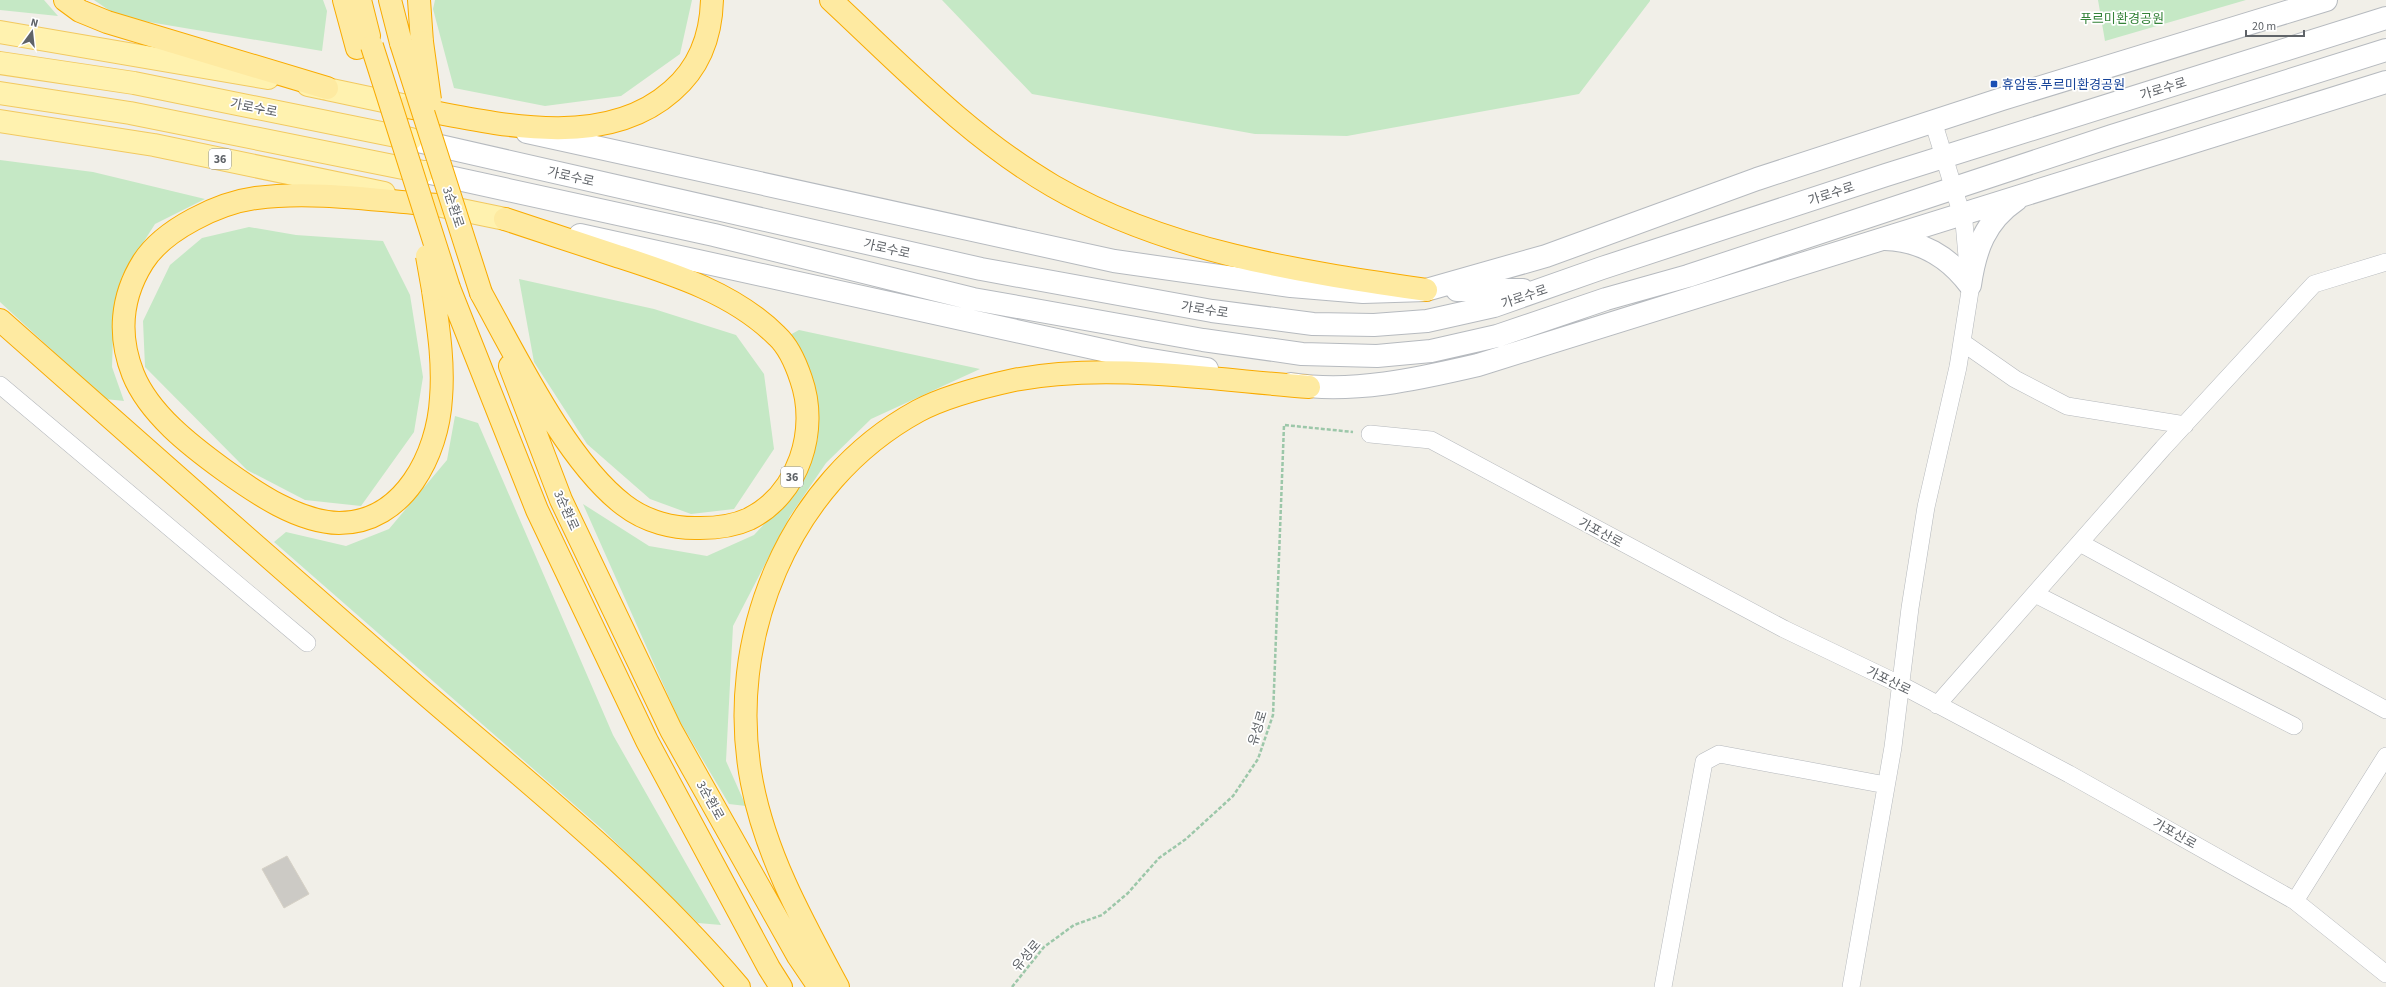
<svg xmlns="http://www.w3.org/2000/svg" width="2386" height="987" viewBox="0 0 2386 987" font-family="'Source Sans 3','Noto Sans KR',sans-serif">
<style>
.green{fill:#c5e8c5}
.building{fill:#cccac5;stroke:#d6d1c6}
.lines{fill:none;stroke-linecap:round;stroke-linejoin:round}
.minor-casing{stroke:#b5b8bc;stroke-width:18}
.secondary-casing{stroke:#b6babf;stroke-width:24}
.primary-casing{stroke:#f2c960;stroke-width:24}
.trunk-casing{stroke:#f9ab00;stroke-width:24}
.path{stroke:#9cc7a9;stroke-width:2.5;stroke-dasharray:4 2;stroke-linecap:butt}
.minor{stroke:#fff;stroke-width:17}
.secondary{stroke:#fff;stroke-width:22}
.primary{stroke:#fff2af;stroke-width:22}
.trunk{stroke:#feeaa1;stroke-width:22}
.trunk-bridge-casing{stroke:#f9ab00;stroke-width:24;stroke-linecap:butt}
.trunk-bridge{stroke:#feeaa1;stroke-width:22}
.transit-dot{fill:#1a4fb4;stroke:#fff;stroke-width:1.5}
.labels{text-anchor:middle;stroke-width:3.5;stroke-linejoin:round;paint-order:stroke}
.shield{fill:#fff;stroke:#8f9295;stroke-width:1}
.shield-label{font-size:12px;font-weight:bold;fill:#5f6368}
.park-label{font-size:13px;fill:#348238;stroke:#fff}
.transit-label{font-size:13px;fill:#164399;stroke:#fff;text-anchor:start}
.street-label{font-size:13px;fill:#5f6368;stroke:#fff}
</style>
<rect width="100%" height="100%" fill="#f1efe8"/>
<!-- green -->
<path class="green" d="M0,0h44l14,16 -58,-6z
M94,0h229l4,11 -5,40 -203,-34z
M435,0h257l-12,54 -59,42 -76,10 -91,-18 -21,-79z
M942,0h708v1l-71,93 -232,42 -92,-2 -223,-40z
M2098,0h148l-141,41z
M0,160l93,12 112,27 -50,25 -33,52 -8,30 -2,61 12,34 -19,-2 -105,-97z
M249,227l47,8 87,6 27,54 13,82 -9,55 -53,74 -56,-6 -58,-30 -102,-103 -2,-46 27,-56 32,-27z
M519,279l135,30 82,26 28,39 10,75 -40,60 -43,5 -41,-15 -63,-55 -53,-82z
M799,330l181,39 -109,50 -45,44 -36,53 -57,110 -7,135 20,45 -17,-2 -50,-84 -96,-216 66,42 58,10 47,-21 37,-40 27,-56 -7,-64 -23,-39z
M455,416l23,7 135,312 108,190 -23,-2 -96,-94 -328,-287 12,-10 60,14 43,-17 58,-69z"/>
<!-- building -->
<path class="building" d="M287,856l22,38 -25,14 -22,-39z"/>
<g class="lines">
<defs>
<path id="minor" d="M1962,342l53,37 52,27 118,19
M0,385l307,258
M1370,434l61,6 353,189 117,56 168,89 226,127 91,73
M2080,543l306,167
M2035,594l259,132
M1937,705l226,-257 151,-164 72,-22
M2295,901l91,-145
M1663,987l41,-225 15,-8 167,31
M1851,987l42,-240 17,-139 16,-101 32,-140 12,-76 -6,-69 -31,-101"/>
<path id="secondary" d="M527,132l587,129 177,25 72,6 63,-2 120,-34 211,-77 245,-80 324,-99
M418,141l563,128 231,42 101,13 61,1 53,-4 67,-15 108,-38 284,-93 500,-157
M426,172l288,63 259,64 230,41 99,14 75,2 54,-5 66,-15 109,-37 82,-23 424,-140 274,-86
M580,235l559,123 68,11
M1885,239c35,1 64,18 85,46
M1970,285c5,-35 15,-64 46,-85
M1457,290h66
M1291,384c61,10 127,-5 187,-19l908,-283"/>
<path id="primary" d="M0,32l268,46
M0,63l134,20 277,56
M308,85l99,21
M0,93l130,20 293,59
M0,121l154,24 230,48
M437,205l68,14"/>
<path id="trunk" d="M65,0l15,11 27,11 220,66
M344,0l13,48
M360,0l9,36
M390,0l11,43
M419,0l3,42
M831,0c70,65 138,137 222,186 114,66 245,85 373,104
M408,107c81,15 194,46 264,-16 27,-23 39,-55 40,-91
M449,288l88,222 110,231 122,227 12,19
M433,290c5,36 11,71 8,108 -3,56 -37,125 -102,125 -41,-1 -83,-30 -115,-53 -33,-24 -75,-56 -91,-96 -15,-38 -12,-77 10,-112 21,-33 76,-59 113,-64 57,-8 125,3 182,7
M481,293c35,63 86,169 143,212 22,17 50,24 76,23 17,0 34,-2 49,-9 50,-25 70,-89 52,-140 -5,-15 -12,-32 -24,-43 -43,-43 -104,-62 -160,-80 -37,-12 -75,-25 -112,-37
M0,320c138,123 278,245 417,367 111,96 227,187 322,300
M510,366l51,134 110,230 127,226 21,31
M838,987c-35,-65 -72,-131 -86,-204 -28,-143 36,-301 166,-372 28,-15 64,-24 96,-31 93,-18 201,0 295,7"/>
</defs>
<!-- minor casing -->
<use href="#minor" class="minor-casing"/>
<!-- secondary casing -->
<use href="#secondary" class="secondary-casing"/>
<!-- primary casing -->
<use href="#primary" class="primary-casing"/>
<!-- trunk casing -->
<use href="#trunk" class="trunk-casing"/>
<!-- path -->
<path class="path" d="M1012,987l32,-40 30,-22 28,-10 26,-22 31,-35 27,-19 47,-43 25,-37 15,-44 11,-290 69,7"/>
<!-- minor -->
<use href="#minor" class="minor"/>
<!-- secondary -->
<use href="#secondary" class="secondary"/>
<!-- primary -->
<use href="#primary" class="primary"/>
<!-- trunk -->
<use href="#trunk" class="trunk"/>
<defs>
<path id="trunk-bridge" d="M422,42l8,58
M401,43l80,250
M372,46l77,242
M427,256l6,34"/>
</defs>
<!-- trunk-bridge casing -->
<use href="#trunk-bridge" class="trunk-bridge-casing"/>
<!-- trunk-bridge -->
<use href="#trunk-bridge" class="trunk-bridge"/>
</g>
<!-- markers -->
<rect class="transit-dot" x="1990" y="80" width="8" height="8" rx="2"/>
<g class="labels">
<!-- shield labels -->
<g class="shield">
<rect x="209" y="149" width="22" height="20" rx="3"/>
<rect x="781" y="467" width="22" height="20" rx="3"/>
</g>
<g class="shield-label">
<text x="220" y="163">36</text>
<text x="792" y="481">36</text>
</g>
<!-- park labels -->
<g class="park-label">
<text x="2122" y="23">푸르미환경공원</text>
</g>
<!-- transit labels -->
<g class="transit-label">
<text x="2002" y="89">휴암동.푸르미환경공원</text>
</g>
<!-- street labels -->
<g class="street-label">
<text transform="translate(2163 88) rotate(-17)" y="5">가로수로</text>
<text transform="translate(254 107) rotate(11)" y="5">가로수로</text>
<text transform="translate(571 176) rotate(13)" y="5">가로수로</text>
<text transform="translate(1831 193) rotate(-18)" y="5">가로수로</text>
<text transform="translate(454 207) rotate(72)" y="5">3순환로</text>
<text transform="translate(887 248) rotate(13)" y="5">가로수로</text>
<text transform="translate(1524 296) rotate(-19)" y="5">가로수로</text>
<text transform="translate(1205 309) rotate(9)" y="5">가로수로</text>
<text transform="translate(567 510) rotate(66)" y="5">3순환로</text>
<text transform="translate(1601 532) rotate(28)" y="5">가포산로</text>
<text transform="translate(1889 680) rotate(26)" y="5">가포산로</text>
<text transform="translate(1257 728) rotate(-73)" y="5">유성로</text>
<text transform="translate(711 800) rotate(61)" y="5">3순환로</text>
<text transform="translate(2175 833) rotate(29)" y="5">가포산로</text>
<text transform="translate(1026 955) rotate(-50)" y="5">유성로</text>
</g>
</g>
<!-- north arrow -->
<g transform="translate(32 32) rotate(15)" stroke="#ffffff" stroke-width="3" paint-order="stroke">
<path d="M0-3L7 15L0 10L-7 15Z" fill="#5f6368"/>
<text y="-6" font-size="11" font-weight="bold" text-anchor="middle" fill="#5f6368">N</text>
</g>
<!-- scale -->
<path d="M2246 30v6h58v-6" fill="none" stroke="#5f6368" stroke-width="2"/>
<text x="2252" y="30" font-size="12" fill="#5f6368" stroke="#ffffff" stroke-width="3" paint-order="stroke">20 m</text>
</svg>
